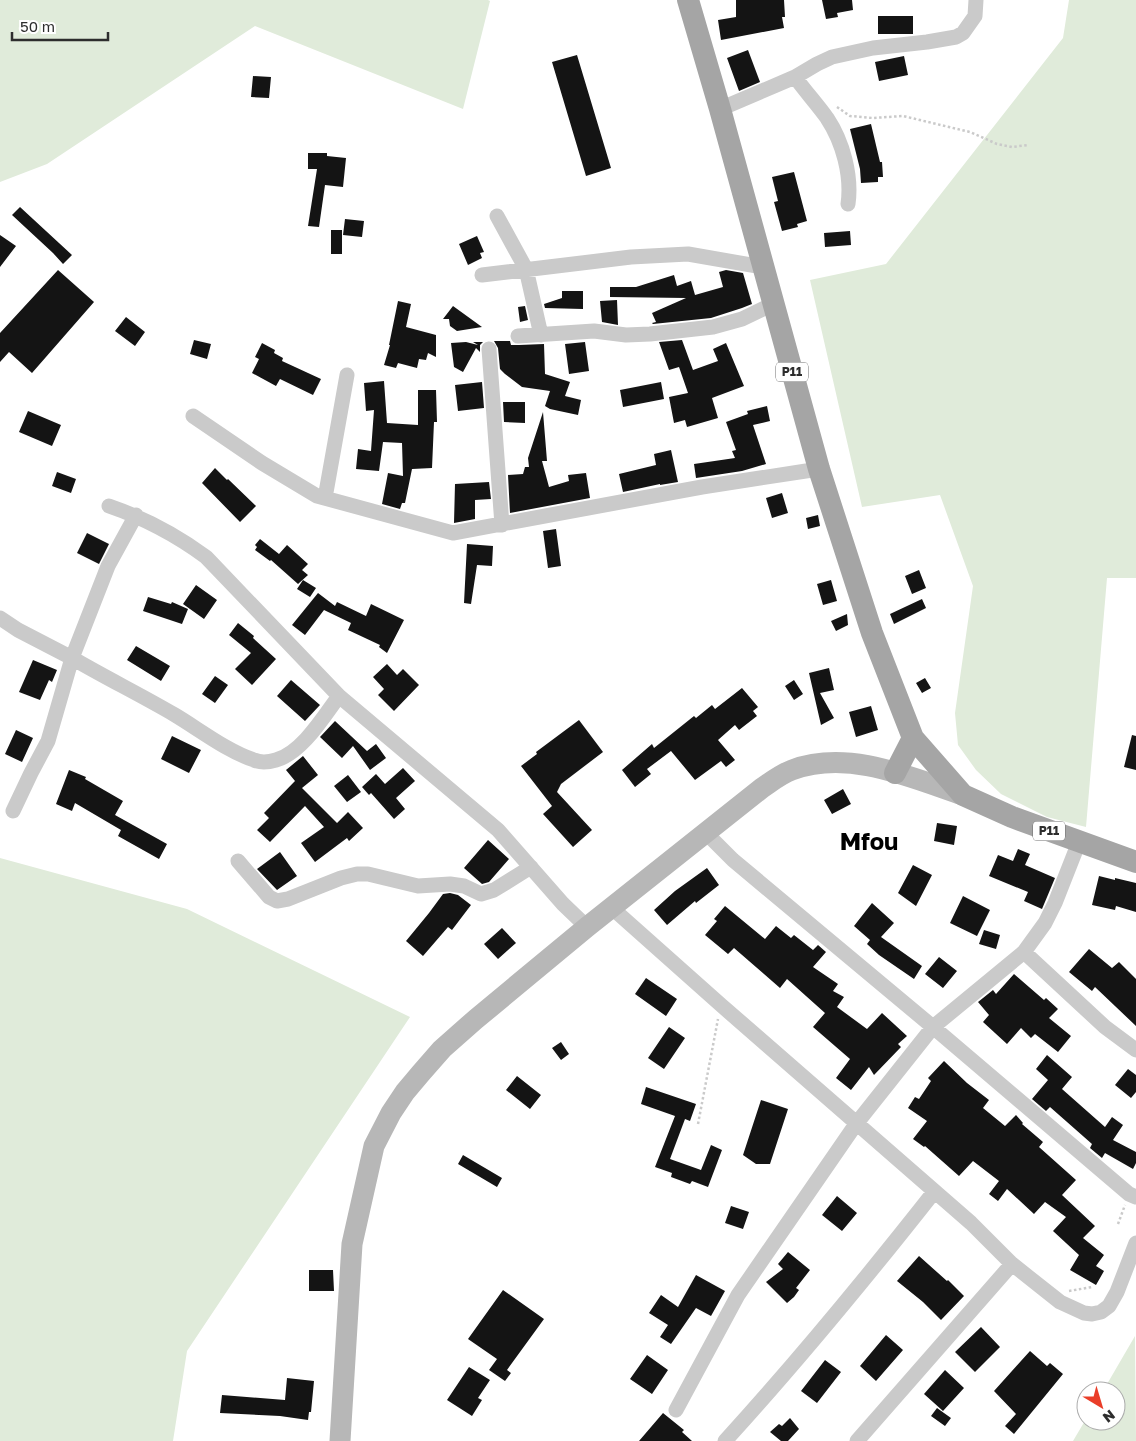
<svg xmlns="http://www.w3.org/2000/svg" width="1136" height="1441" viewBox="0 0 1136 1441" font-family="'Golos Text',sans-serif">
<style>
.green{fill:#e0ebda}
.building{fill:#141414}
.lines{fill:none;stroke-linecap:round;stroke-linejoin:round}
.path{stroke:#cacaca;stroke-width:2.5;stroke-dasharray:2.5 2.5;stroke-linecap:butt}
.street{stroke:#cacaca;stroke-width:15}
.secondary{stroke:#b7b7b7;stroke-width:21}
.primary{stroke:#a5a5a5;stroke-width:22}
.labels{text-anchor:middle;stroke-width:5;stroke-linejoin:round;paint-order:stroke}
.shield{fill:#fff;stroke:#6c6c6c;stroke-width:1}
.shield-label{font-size:12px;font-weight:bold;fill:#2d2d2d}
.town-label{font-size:24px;font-weight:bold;fill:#000;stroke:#fff}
</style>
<rect width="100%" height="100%" fill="#fff"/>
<!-- green -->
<path class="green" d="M0,0h488l2,1 -27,108 -208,-83 -208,138 -47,18z
M1069,0h67v578h-29l-21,249 -39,-10 -46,-23 -25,-24 -18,-25 -3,-32 18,-127 -33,-91 -78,12 -52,-227 76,-16 177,-226z
M0,858l187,51 223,108 -223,334 -14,90h-173z
M1135,1336l1,105h-63l13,-22v2h30v-30h-13z"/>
<!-- building -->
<path class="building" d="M736,0h48l1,17h-3l2,11 -63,12 -3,-20 18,-3z
M822,0h30l1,10 -16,3 1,4 -12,2z
M878,16h35v18h-35z
M748,50l12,32 -21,9 -12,-33z
M577,55l34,113 -25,8 -34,-114z
M904,56l4,19 -29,6 -4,-19z
M253,76l18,1 -2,21 -18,-1z
M871,124l9,38h2l1,15h-5v5l-17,1 -1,-14 -10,-40z
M308,153h19v3l19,2 -3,29 -18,-2 -6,42 -11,-1 9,-57h-9z
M794,172l13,49 -10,3 1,3 -16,4 -8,-29 4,-1 -6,-24z
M20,207l52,48 -9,9 -10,-11 -41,-38z
M345,219l19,2 -2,16 -19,-2z
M331,230h11v24h-11z
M850,231l1,14 -26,2 -1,-14z
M0,235l16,11 -16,21z
M477,236l7,16 -4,1 2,5 -14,7 -9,-21z
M58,270l36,32 -62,71 -23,-21 -9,10v-29z
M726,270l17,3 9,31 -10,4 -31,10 -58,6 -1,-1 4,-1 -4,-9 34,-15 -76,-1v-10h26l38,-12 3,11 14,-5 4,14 28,-8 -4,-15z
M562,291h21v18l-38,-1 -1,-4 18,-6z
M617,300l1,25 -16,-3 -2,-21z
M398,301l13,3 -5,23 30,8v22l-8,-4 -2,7 -7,-1 -2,9 -19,-5 -2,5 -12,-3 6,-20h-1z
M453,306l29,21 -25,4 -7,-5 -1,-7h-6z
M525,306l3,14 -8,2 -2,-15z
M126,317l19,15 -10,14 -20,-15z
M194,340l17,4 -4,15 -17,-5z
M682,340l11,30 25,-9 -5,-12 13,-6 18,43 -32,12 6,20 -31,9 -2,-7 -11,3 -5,-26 19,-4 -9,-26 -10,3 -10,-28z
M494,341h16l1,4h8l25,-1 1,30 25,8 -5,14 16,4 -3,15 -28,-6 -5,-3 5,-15 -28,-4 -17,-13 -5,-5 -2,-21z
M466,342l12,3 -5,-3h10l-3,3v7l-4,-4 -13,24 -9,-5 -3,-24z
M585,342l4,29 -20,3 -4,-30z
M262,343l13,7 -1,3 9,5 -1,3 39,18 -8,16 -33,-16 -4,7 -24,-13 7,-14 -4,-2z
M384,381l3,42 31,2v-35h18l1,32h-3l-2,46 -20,1 -7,34h-3l-2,6 -18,-5 6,-31 15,3 -1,-33 -19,-1 -4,29 -23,-2 2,-20 13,2 3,-41 -8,1 -2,-28z
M482,382l2,26 -26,3 -3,-26z
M661,382l3,17 -41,8 -3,-17z
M503,402h22v21l-21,-1z
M767,406l3,15 -17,4 13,39 -24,7 -46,7 -2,-14 41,-6 -3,-7 4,-1 -10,-28 22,-8 -1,-3z
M28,411l33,14 -9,21 -33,-14z
M543,412l4,49h-5l7,26 20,-6 -1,-6 18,-2 4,25 -80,15 -2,-38 15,-1 2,-7h4l-1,-9z
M671,450l7,32 -18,3v-1l-37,8 -4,-18 37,-9 -2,-11z
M215,468l12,12 1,-1 28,27 -16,16 -38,-39z
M57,472l19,7 -5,14 -19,-7z
M489,482l2,17 -16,1v19l-21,4 1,-39z
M782,493l6,20 -16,5 -6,-20z
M818,515l2,11 -12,3 -2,-11z
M556,529l5,37 -13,2 -5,-37z
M87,533l22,11 -10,20 -22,-11z
M260,539l19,15 8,-9 21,19 -6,6 6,5 -10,9 -27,-24 -1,1 -15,-11 2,-3 -2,-2z
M467,544l26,2 -1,20 -15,-1 -6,39 -7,-1z
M919,570l7,18 -14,6 -7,-18z
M303,580l13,8 -6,9 -13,-8z
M831,580l6,21 -14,4 -6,-21z
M196,585l21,15 -13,19 -21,-15z
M318,593l17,13 2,-4 29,14 5,-12 33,16 -17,33 -8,-6 1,-2 -32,-15 3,-7 -27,-13 -19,25 -13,-10z
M148,597l23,7 1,-2 16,7 -6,15 -39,-13z
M922,599l4,9 -32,16 -4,-10z
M847,614l1,11 -12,6 -5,-10z
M238,623l16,13 -1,2 23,21 -24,26 -17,-16 16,-16 -22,-18z
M136,646l34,20 -9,15 -34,-21z
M33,660l24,10 -5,12 -3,-2 -9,20 -21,-8z
M387,664l10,11 6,-6 16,16 -25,26 -16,-16 6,-6 -11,-12z
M829,668l5,22 -14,3 14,25 -13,7 -12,-52z
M215,676l13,9 -13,18 -13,-9z
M925,678l6,10 -9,5 -6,-10z
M291,680l29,25 -15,16 -28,-25z
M794,680l9,14 -9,6 -9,-14z
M742,688l16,19 -5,4 4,5 -18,14 -4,-5 -17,15 17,20 -9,7 -5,-6 -26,19 -24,-29 -24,18 4,5 -16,13 -13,-17 30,-26 2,4 40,-32 2,2 16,-13 3,4z
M871,706l7,24 -22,7 -7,-25z
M579,720l24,32 -42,32 -4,8 35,38 -19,17 -30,-33 9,-8 -31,-40 16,-12 -1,-2z
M335,721l32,30 9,-7 10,14 -16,12 -17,-24 -11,12 -22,-21z
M16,730l17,8 -11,24 -17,-8z
M1132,735l4,1v34l-12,-3z
M172,736l29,14 -12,23 -28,-14z
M303,756l15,19 -16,13 35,35 11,-11 15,16 -14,13 -2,-3 -32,24 -14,-19 23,-16 -19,-21 -35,36 -13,-12 12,-12 -5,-5 31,-32 -9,-11z
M403,768l12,13 -19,17 9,11 -11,10 -23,-26 -2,2 -7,-8 14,-13 9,10z
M69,770l17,7 -1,2 38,22 -8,14 52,29 -8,15 -41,-23 3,-6 -46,-27 -3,8 -16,-7z
M348,775l13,17 -14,10 -13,-16z
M843,789l8,15 -19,10 -8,-14z
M937,823l20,3 -3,19 -20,-4z
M488,840l21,19 -20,23 -7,2 -18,-16z
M1018,849l12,5 -5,11 30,13 -13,31 -18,-8 4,-9 -39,-16 9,-21 15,6z
M280,852l17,24 -20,14 -20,-21z
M913,865l19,10 -16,31 -18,-13z
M707,868l12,17 -23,18 -1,-2 -28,24 -13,-15 21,-19z
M1099,876l16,4v-2l21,5v29l-20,-6 -1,4 -23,-5z
M450,893l8,2 13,10 -19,25 -4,-3 -25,29 -17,-15 23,-28 14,-19z
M963,896l27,14 -13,26 -27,-13z
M872,903l22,20 -13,14 41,29 -8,13 -35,-24 -12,-11 3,-4 -16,-14z
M725,906l40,33 11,-13 15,12 3,-3 19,15 5,-5 8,7 -13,15 25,17 -5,7 11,6 -7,10 30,22 15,-16 25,23 -9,8 3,3 -27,28 -5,-8 -18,23 -15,-12 14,-19 -37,-32 12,-14 -38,-34 -7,9 -46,-40 -6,6 -23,-19 12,-14 -3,-2z
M502,928l14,15 -18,16 -14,-15z
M984,930l16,5 -4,14 -17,-5z
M1089,949l23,19 7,-6 17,17v47l-41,-39 -3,4 -23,-19z
M939,957l18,14 -14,17 -18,-14z
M1014,974l30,26 2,-2 12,11 -9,9 22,18 -13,16 -23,-18 -4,4 -10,-10 -14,16 -24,-22 6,-7 -11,-13 15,-12 3,4z
M646,978l31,21 -11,17 -31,-22z
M669,1027l16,11 -21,31 -16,-11z
M561,1042l8,12 -8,6 -9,-12z
M1047,1055l25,22 -10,12 43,38 7,-10 11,8 -10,15 23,12v11l-3,6 -28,-16 -3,5 -12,-10 2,-4 -42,-37 -4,4 -14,-12 16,-19 -12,-11z
M944,1061l23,22 22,17 -6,8 22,18 11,-11 7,8 -1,1 21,18 -4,5 37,33 -14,15 33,31 -12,12 21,17 -8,11 8,5 -8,14 -26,-15 9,-15 -26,-24 13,-14 -21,-15 -11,12 -27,-25 -9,12 -9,-7 10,-13 -26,-20 -14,15 -34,-30 -1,1 -11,-8 14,-18 -19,-13 7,-11 4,2 12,-18 -3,-3z
M1128,1069l8,6v17l-5,6 -16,-13z
M517,1076l24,19 -11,14 -24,-19z
M646,1087l50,17 -6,17 -5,-2 -15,40 31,11 10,-25 11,5 -14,37 -16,-6 -2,3 -19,-7 1,-4 -17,-6 20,-51 -34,-12z
M761,1100l27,9 -18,55h-14l-13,-9z
M463,1155l39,23 -5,9 -39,-23z
M837,1196l20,17 -15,18 -20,-16z
M731,1206l18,6 -6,17 -18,-6z
M788,1252l22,18 -14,18 3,2 -5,7 -7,6 -21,-21 17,-13 -5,-5z
M919,1256l28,25 1,-1 16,16 -23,24 -18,-18 -26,-21z
M309,1270h24l1,21h-25z
M696,1275l29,16 -14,25 -15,-8 -25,36 -11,-7 8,-12 -19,-12 12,-18 17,12z
M503,1290l41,29 -37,51 4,3 -6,8 -16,-11 8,-11 -29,-20z
M981,1327l19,20 -25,25 -20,-20z
M886,1335l17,15 -27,31 -16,-15z
M1030,1351l17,15 3,-3 13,11 -49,60 -9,-8 11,-12 -22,-23z
M647,1355l21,15 -16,24 -22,-15z
M825,1360l16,12 -24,31 -16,-12z
M469,1367l21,13 -12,18 4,2 -10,16 -25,-16z
M945,1370l19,18 -21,23 -19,-17z
M287,1378l27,3 -3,31h-2l-1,8 -28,-4 -60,-3 2,-18 63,5z
M937,1408l14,10 -6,8 -14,-10z
M663,1413l21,17 -2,2 10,9h-53z
M790,1418l9,11 -11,12h-7l-11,-9 9,-8 3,2z"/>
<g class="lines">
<!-- path -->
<path class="path" d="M837,107l13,9 23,2 30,-2 67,16 27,12 15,3 16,-2
M698,1124l20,-105
M1118,1224l7,-19
M1069,1291l23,-4"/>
<!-- street -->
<path class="street" d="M795,77c10,14 22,27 32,41 16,24 25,58 21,86
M720,109l75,-32 22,-13 15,-7 41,-9 54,-6 29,-5 7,-4 12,-17 1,-16
M497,216l29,53 15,66
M482,275l149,-18 57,-3 75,13
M518,336l76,-5 32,4 24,-1 63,-7 29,-8 31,-15
M489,349l13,176
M193,416l69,47 55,33 136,37 249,-46 117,-18
M325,498l22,-123
M109,506c35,12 67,29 97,51l133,139 159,134 65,74 24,23
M0,618l18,12 54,28 36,-92 28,-51
M13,811l18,-38 17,-32 24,-83c34,20 69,37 103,57 25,15 52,36 79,45 7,3 15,2 22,0 26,-7 48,-44 63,-64
M707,834l26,26 200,167 196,167 7,3
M238,861l31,36 8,4 11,-2 53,-21 16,-4h11l50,12 32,-2 14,2 17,8 13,-4 37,-23
M612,908l109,97 250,218 41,41 48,38 24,11 8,1 9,-2 8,-6 8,-14 19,-49
M1024,952l81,75 31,23
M676,1410l62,-115 118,-171 77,-97 91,-75 21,-29 10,-20 24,-61
M725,1441c73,-80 142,-164 209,-249
M857,1441l155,-177"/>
<!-- secondary -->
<path class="secondary" d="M340,1441l12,-197 22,-98 17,-33 14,-21 16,-19 21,-24 34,-30 111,-92 175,-139c9,-6 19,-14 30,-18 56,-21 118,7 171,25"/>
<!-- primary -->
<path class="primary" d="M688,0l32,109 99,360 53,164 41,105 50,57 49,22 124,45
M895,773l18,-35"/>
</g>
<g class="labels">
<!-- shield labels -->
<g class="shield">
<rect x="776" y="362.5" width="32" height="19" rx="4"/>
<rect x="1033" y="821.5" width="32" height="19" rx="4"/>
</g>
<g class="shield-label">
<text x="792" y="376">P11</text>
<text x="1049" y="835">P11</text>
</g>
<!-- town labels -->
<g class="town-label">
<text x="869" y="850">Mfou</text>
</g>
</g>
<!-- north arrow -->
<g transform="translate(1101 1406) rotate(142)"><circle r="24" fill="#ffffff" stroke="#ababab"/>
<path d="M0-4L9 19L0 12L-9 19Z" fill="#ea3e29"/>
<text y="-8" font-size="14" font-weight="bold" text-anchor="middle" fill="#2d2d2d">N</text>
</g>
<!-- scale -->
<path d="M12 32v8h96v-8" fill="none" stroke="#2d2d2d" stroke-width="2.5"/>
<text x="20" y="32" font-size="15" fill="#2d2d2d" stroke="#ffffff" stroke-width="4" paint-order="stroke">50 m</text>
</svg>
